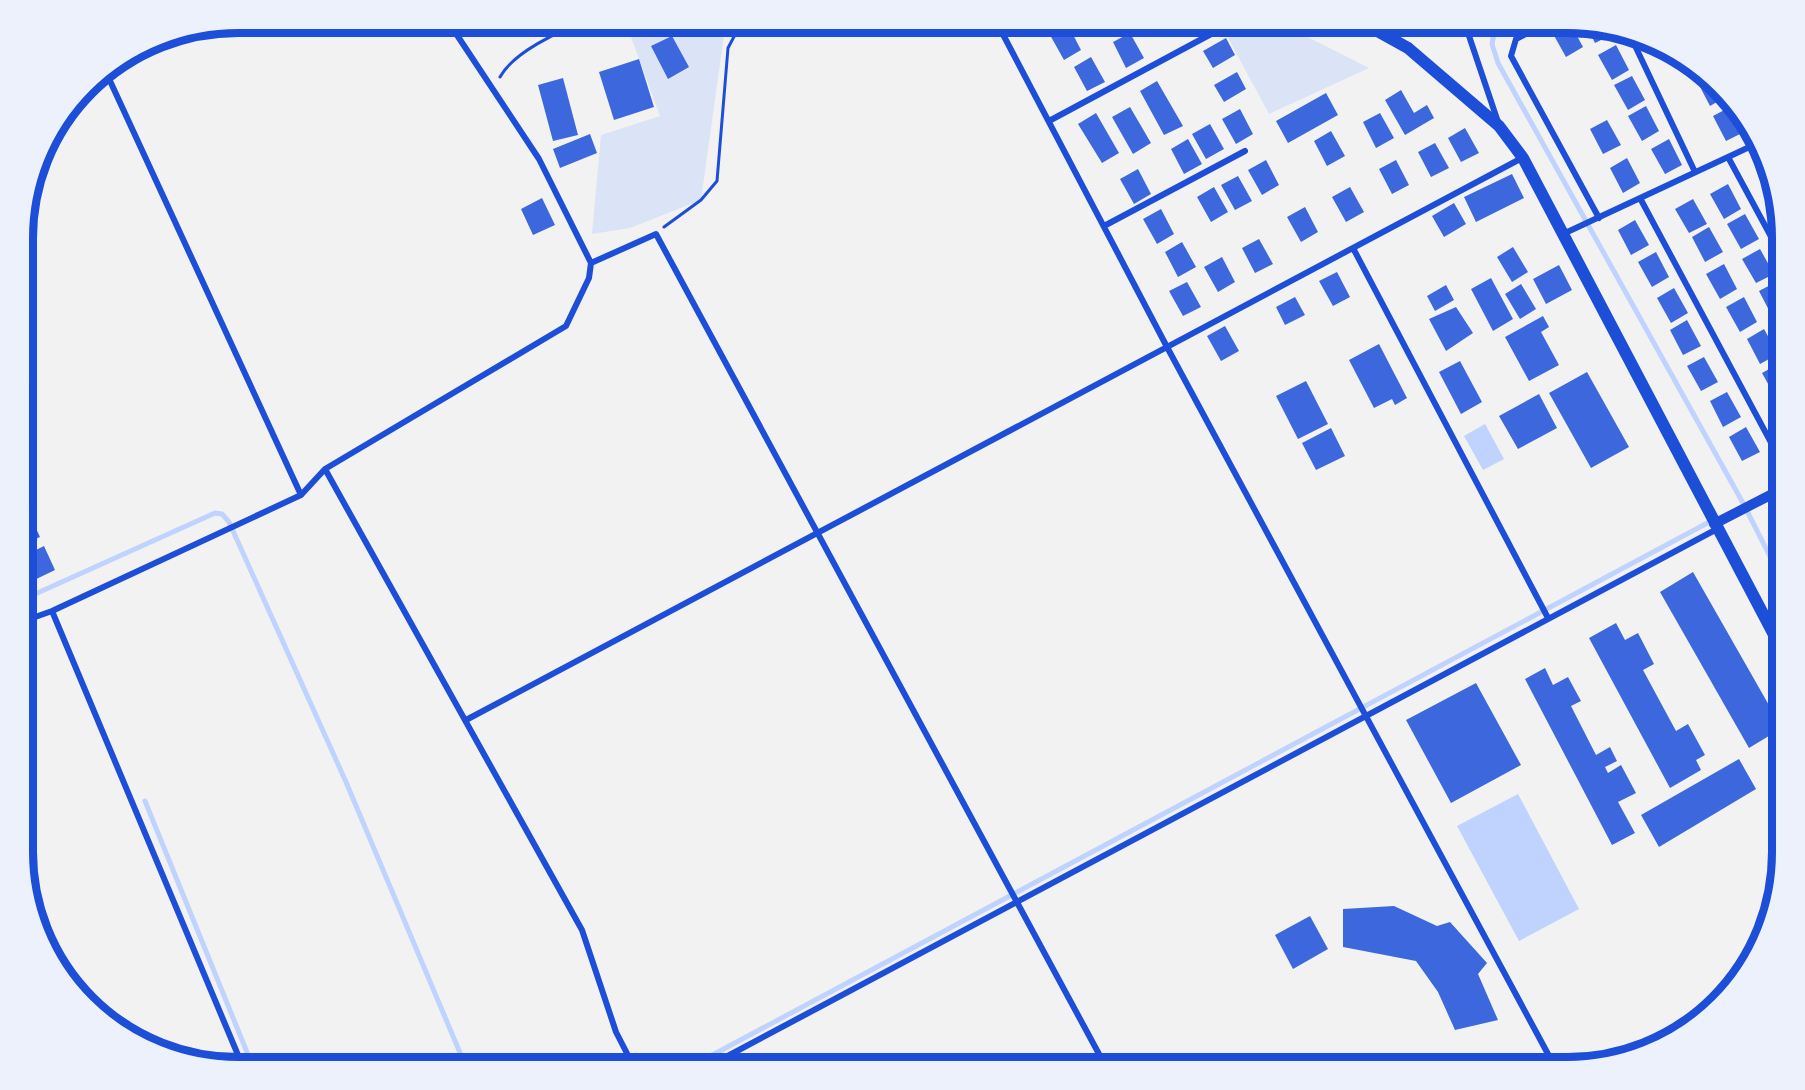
<svg xmlns="http://www.w3.org/2000/svg" width="1805" height="1090" viewBox="0 0 1805 1090" font-family="'DejaVu Sans',sans-serif">
<style>
.green{fill:#dbe4f7}
.water{fill:#bfd3fe}
.lines{fill:none;stroke-linecap:round;stroke-linejoin:round}
.stream{stroke:#bfd3fe;stroke-width:5}
.building{fill:#3d67dc}
.path{stroke:#1d4ed8;stroke-width:3}
.minor{stroke:#1d4ed8;stroke-width:6}
.tertiary{stroke:#1d4ed8;stroke-width:10}
.secondary{stroke:#1d4ed8;stroke-width:12}
.rim{fill:none;stroke:#1d4ed8;stroke-width:8}
</style>
<rect width="100%" height="100%" fill="#f2f2f2"/>
<!-- green -->
<path class="green" d="M632,23h82l11,5 -24,172 -71,28 -38,6 9,-99 59,-19 -32,-87z
M1220,23h60l89,45 -100,46z"/>
<!-- water -->
<path class="water" d="M1485,424l19,35 -21,11 -19,-34z
M1518,794l61,115 -60,32 -62,-115z"/>
<g class="lines">
<!-- stream -->
<path class="stream" d="M1503,23l-8,5 -3,16 6,19 245,440 39,77
M24,599l191,-86 7,1 7,8 117,260 120,285
M145,801l108,266
M690,1067l1023,-547"/>
</g>
<!-- building -->
<path class="building" d="M1570,23l13,24 -17,10 -14,-25z
M1068,25l13,25 -17,10 -14,-25z
M1586,25l24,5 3,4 -18,9z
M1130,33l14,25 -18,10 -13,-26z
M672,36l17,31 -21,12 -17,-33z
M1226,38l9,17 -22,13 -10,-17z
M1616,45l13,25 -17,10 -14,-25z
M1091,57l14,25 -18,9 -13,-24z
M639,59l15,48 -40,13 -15,-48z
M1237,72l9,17 -22,13 -10,-17z
M1632,76l13,24 -17,10 -14,-25z
M1704,77l20,21 -14,8 -13,-25z
M563,78l15,57 -25,6 -15,-56z
M1157,81l26,45 -19,9 -24,-44z
M1401,90l13,23 13,-8 7,13 -29,17 -20,-35z
M1326,93l12,22 -50,28 -12,-22z
M1646,106l13,25 -17,10 -14,-25z
M1130,107l21,36 -18,11 -21,-37z
M1730,107l14,25 -18,9 -13,-25z
M1240,109l13,25 -17,10 -14,-25z
M1096,113l23,40 -17,10 -24,-39z
M1380,113l14,25 -18,10 -13,-26z
M1607,120l14,25 -18,9 -13,-25z
M1210,124l14,25 -18,10 -14,-25z
M1465,128l14,25 -18,9 -13,-24z
M1331,131l14,25 -18,10 -13,-25z
M590,134l7,19 -37,15 -7,-19z
M1188,139l14,25 -18,10 -13,-25z
M1669,139l13,26 -17,9 -14,-25z
M1435,143l14,25 -18,9 -13,-25z
M1627,158l13,25 -17,10 -13,-25z
M1266,160l13,25 -17,10 -14,-25z
M1396,160l13,25 -17,9 -13,-25z
M1763,162l9,27 -3,2 -13,-25z
M1138,169l13,25 -17,10 -14,-25z
M1512,174l12,24 -48,24 -12,-25z
M1238,176l14,25 -17,9 -14,-25z
M1728,184l13,25 -17,10 -14,-25z
M1214,187l14,25 -17,10 -14,-25z
M1350,187l14,25 -18,10 -14,-25z
M542,198l13,27 -22,10 -12,-26z
M1693,199l14,25 -18,9 -14,-24z
M1454,203l12,21 -22,13 -12,-21z
M1305,207l13,25 -17,10 -14,-25z
M1161,209l13,25 -17,10 -14,-25z
M1745,214l14,25 -18,10 -14,-25z
M1635,220l14,25 -18,10 -13,-25z
M1709,227l14,25 -18,10 -13,-25z
M1259,239l14,25 -18,9 -13,-25z
M1182,242l14,25 -18,10 -13,-25z
M1513,247l15,25 -16,10 -15,-25z
M1760,249l14,25 -18,9 -14,-24z
M1656,252l13,25 -17,10 -14,-25z
M1222,257l13,25 -17,10 -14,-25z
M1724,264l13,25 -17,10 -14,-25z
M1559,265l13,25 -26,14 -13,-25z
M1337,272l13,25 -17,9 -14,-25z
M1491,278l22,41 -20,12 -22,-42z
M1187,282l14,25 -18,9 -14,-25z
M1776,282l6,11v18l-10,5 -13,-25z
M1521,284l15,25 -16,10 -15,-25z
M1446,285l8,15 -19,11 -8,-15z
M1674,288l14,25 -17,10 -14,-25z
M1295,297l10,18 -20,10 -9,-18z
M1744,297l13,25 -17,10 -14,-25z
M1456,307l17,26 -27,18 -17,-32z
M1543,316l6,11 -8,5 18,33 -30,16 -24,-44z
M1687,320l14,26 -18,9 -13,-25z
M1225,326l14,25 -18,10 -14,-25z
M1764,329l14,25 -18,10 -13,-25z
M1379,344l28,54 -12,7 -3,-6 -18,9 -25,-48z
M1704,357l14,25 -17,9 -14,-25z
M1460,361l22,41 -21,12 -22,-42z
M1780,363l2,31 -6,4 -14,-25z
M1587,372l42,75 -38,21 -42,-75z
M1306,381l22,43 -30,15 -22,-43z
M1727,392l14,25 -18,10 -13,-26z
M1539,394l18,34 -39,21 -19,-33z
M1746,427l14,25 -18,9 -13,-24z
M1331,428l14,28 -29,14 -14,-27z
M29,513l11,24 -16,7v-29z
M44,546l11,24 -29,14 -2,-28z
M1693,572l89,156 -33,20 -89,-156z
M1616,623l9,17 13,-7 16,31 -11,6 33,61 12,-7 17,31 -9,5 5,10 -31,18 -81,-150z
M1545,668l8,17 15,-8 13,24 -10,5 25,49 14,-8 7,14 -12,6 3,6 13,-8 15,28 -18,9 17,31 -23,12 -87,-166z
M1476,683l45,82 -70,38 -45,-83z
M1739,759l17,30 -97,58 -18,-32z
M1394,906l43,20 13,-4 37,41 -9,11 20,46 -43,10 -17,-38 -22,-31 -73,-14v-38z
M1310,916l18,33 -35,20 -18,-34z"/>
<g class="lines">
<!-- path -->
<path class="path" d="M500,77c13,-24 59,-47 85,-54
M664,227l37,-27 16,-19 11,-133 9,-17 39,-8"/>
<!-- minor -->
<path class="minor" d="M997,23l170,324 388,720
M1474,23l-8,4 32,95
M1547,23l-31,16 -5,17 88,162
M1629,33l66,139
M105,70l196,425
M1049,121l164,-88
M1728,157l54,100
M1640,198l142,265
M1104,226l141,-75
M1563,234l195,-91
M1353,248l195,370
M591,263l65,-29 450,833
M325,469l257,461 34,102 18,35
M52,611l191,456
M24,621l28,-10 249,-116 24,-26 241,-143 23,-48 2,-15 -52,-104 -90,-136
M466,720l1056,-562
M707,1067l1010,-538"/>
<!-- tertiary -->
<path class="tertiary" d="M1714,524l68,-35"/>
<!-- secondary -->
<path class="secondary" d="M1363,23l45,25 91,78 24,32 259,492"/>
</g>
<!-- crop -->
<path d="M0 0H1805V1090H0ZM238 33H1567A205 205 0 0 1 1772 238V852A205 205 0 0 1 1567 1057H238A205 205 0 0 1 33 852V238A205 205 0 0 1 238 33Z" fill="#edf1fc" fill-rule="evenodd"/>
<path class="rim" d="M238 33H1567A205 205 0 0 1 1772 238V852A205 205 0 0 1 1567 1057H238A205 205 0 0 1 33 852V238A205 205 0 0 1 238 33Z"/>
</svg>
